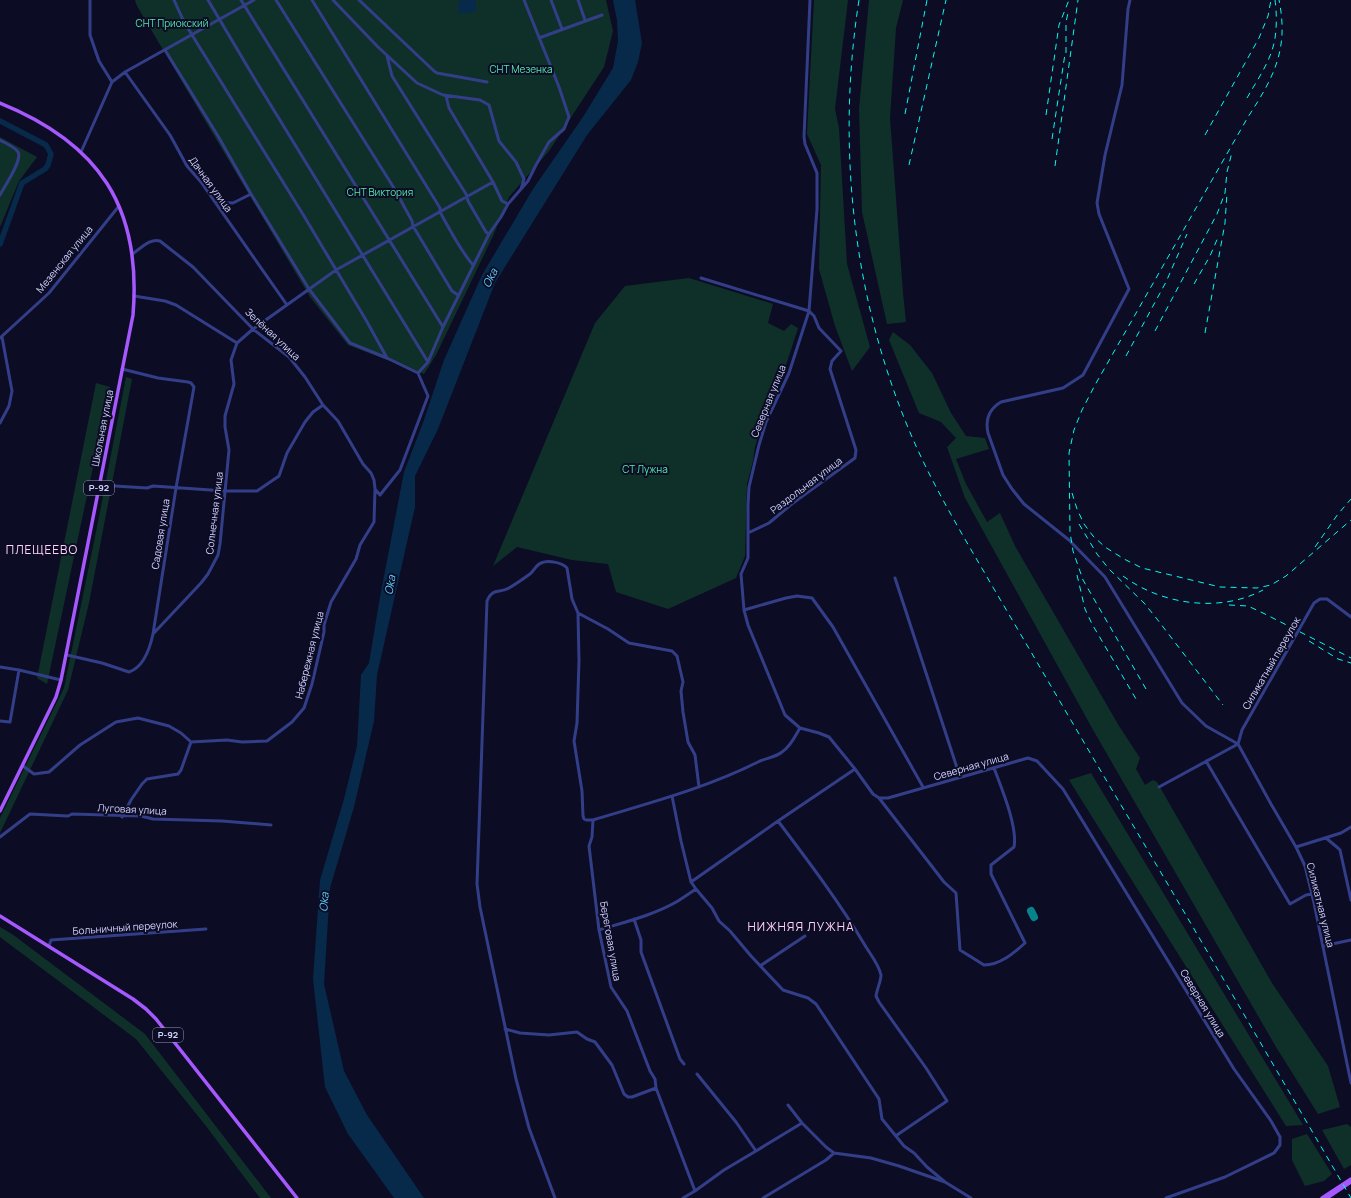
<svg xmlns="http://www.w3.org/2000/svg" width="1351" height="1198" viewBox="0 0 1351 1198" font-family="Manrope,sans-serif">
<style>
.green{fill:#0f3029}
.water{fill:#072a4a}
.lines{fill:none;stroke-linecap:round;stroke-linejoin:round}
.river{stroke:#072a4a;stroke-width:5.5}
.taxiway{stroke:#068489;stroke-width:8}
.minor{stroke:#333e88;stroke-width:3}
.major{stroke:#a658ff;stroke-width:3.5}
.rail{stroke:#00fced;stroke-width:1;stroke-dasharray:6 5;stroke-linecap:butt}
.labels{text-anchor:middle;stroke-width:4;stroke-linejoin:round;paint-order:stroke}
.shield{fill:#0d0c25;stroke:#9697be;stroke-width:1}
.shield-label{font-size:9px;font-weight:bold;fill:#d1d3ff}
.park-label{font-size:10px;fill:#52eaab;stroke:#0d0c25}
.street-label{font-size:10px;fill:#d1d3ff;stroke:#0d0c25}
.water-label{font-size:11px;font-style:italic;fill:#5fcfff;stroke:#0d0c25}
.quarter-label{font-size:12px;letter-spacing:1px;fill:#ffd3f6;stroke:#0d0c25}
</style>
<rect width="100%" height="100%" fill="#0d0c25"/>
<!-- green -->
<path class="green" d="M135,0h471l7,31 -9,36 -55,84 -40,46 -16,39 -57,119 -12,19 -76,-29 -38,-48 -173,-291z
M814,0h34l-13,109 4,19 8,136 23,83 -18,24 -17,-45 -16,-57 2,-104 -14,-31z
M869,0h34l-7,28 -6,90 13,175 3,29 -19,2 -25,-112 -3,-103z
M0,137l37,20 -18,24 -19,46z
M689,278l84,26 -5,19 16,8 7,-7 7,4 -22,68 -15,30 -6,21 -2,14 -6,23 -2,72 -9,22 -68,31 -52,-17 -8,-28 -36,-4 -55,-13 -24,19 102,-243 30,-37z
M893,332l17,13 22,28 19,40 15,23 19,2 4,11 -33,10 10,25 21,38 13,-9 15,33 104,180 21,32 -4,11 9,16 8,-5 4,2 115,201 56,83 12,41 -22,7 -42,-67 -184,-319 -127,-230 -18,-51 9,-9 -15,-16 -22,-9 -30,-73z
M126,377l6,2 -43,224 -21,87 -68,143v-15l64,-130 34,-166z
M96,383l14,4 -63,297 -10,-6z
M1091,773l212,352 -17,1 -217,-346z
M0,927l12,7 133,100 126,164h-11l-54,-72 -70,-87 -136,-102z
M1347,1124l4,3v38l-7,4 -22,-39z
M1307,1134l25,40 -8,7 -19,5 -13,-26v-21z"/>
<!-- water -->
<path class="water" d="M461,0h15v11l-5,2h-13v-9z
M613,0h22l7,43 -4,19 -7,18 -44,55 -92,148 -57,146 -23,47v31l-38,168 -3,46 -20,86 -24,81 -6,96 20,87 23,44 57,83h-30l-46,-64 -23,-47 -12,-108 7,-99 24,-81 13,-53 4,-71 8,-12 11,-66 24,-125 20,-52 20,-60 38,-85 51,-86 50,-72 30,-49 5,-27 -1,-21z"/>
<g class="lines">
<!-- river -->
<path class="river" d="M0,121l46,24 5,9 -3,11 -3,4 -23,14 -22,61"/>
<!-- taxiway -->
<path class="taxiway" d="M1031,911l3,6"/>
<!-- minor -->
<path class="minor" d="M90,0v35l9,26 13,21
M174,0l10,22 120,194 62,104 21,38
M208,0l48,81 172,281
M241,0l202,327
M276,0l118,188 18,33 1,5 39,65 6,4
M312,0l128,208v4c10,18 20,38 33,53
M333,0l45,47 39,36 26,12 37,5 9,5 10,36 17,21 8,17 -3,10 -13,15
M359,0l75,71 3,2 50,9
M551,0l11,29
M578,0l7,20
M810,0l-6,137 1,7 12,29v36l-8,102 -20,62 -23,49 -7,23 -10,42 -1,18v53l-7,16 3,36 4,15 37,90 15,13 19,5 10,4 26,32 18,25 6,4h9l140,-40 9,3 26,28 171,280 37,52 9,16v8l-6,8 -49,24 -59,21
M1130,0l-2,9 -6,76 -17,70 -8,48 2,11 30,75 -46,86 -20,13 -62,14c-12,7 -16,17 -13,31l15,42 9,14 12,15 45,36 36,37 77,126 24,23 32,18
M539,38l63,-23
M387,56l5,20 74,118 2,7 18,31 3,2
M125,72l45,63 17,31 14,16 86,123
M0,140c5,3 15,7 18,12 5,8 -14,35 -18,43
M81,152l31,-70 13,-10 129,-72
M522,188l6,-7 8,-16 13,-23 15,-13 5,-12 -10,-30 -35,-87
M215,202l18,1 18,-9
M132,254c9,-5 17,-16 28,-13l33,26 60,62 36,28 16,20 18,28 15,16 25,43 8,9 3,7 1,9 5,6 20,-25 28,-74 -10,-23 -31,-15 -37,-15 -41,-54 -58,-95 -33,-58 -53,-86
M701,278l108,33 5,5 5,12 22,23 -9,10 -2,8 26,81 -1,8 -62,45 -24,20 -21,10
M134,296l31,5 11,4 61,38
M0,338l49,-45 70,-87
M418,373l10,-11 15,-35 46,-93 12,-17 7,-13 -6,-3 -9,-19 -44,-74 -3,-12
M0,423l9,-17 3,-15 -10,-54
M99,485l48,3 6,-2 72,5h32l22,-15 8,-23 18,-31 8,-10 10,-7
M895,578l65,199
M744,610l42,-12 11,-2 15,2 21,29 90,160
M578,613l30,16 21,14 43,8 5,5 6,26 -2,9 2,21 5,30 7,13 4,32
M153,634l48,-51 7,-9 10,-19 2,-11 9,-94 -4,-23v-11l9,-32 -3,-24 6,-17 16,-14 83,-59 157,-88
M67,655l35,8 27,9c15,-5 21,-24 24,-38l23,-146 18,-101 -3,-4 -3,-1 -30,-4 -36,-9
M0,667l19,3
M0,721l10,1 9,-52 42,10
M1238,744l33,60 25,43 9,19 9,37 37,180
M1238,744l4,-14 72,-127 6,-4h7l24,18
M1206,761l84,143 16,-9 6,-1
M23,766l11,8 15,-2 31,-27 36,-23 22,-4 31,8 12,7 10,9 36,-2 15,2 25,-1 25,-19 12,-14 8,-24 12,-52v-7l7,-23 25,-43 4,-14 14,-23 1,-33
M1159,787l79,-43
M672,796l9,45 10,41 5,7 16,19 7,13 11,10 21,25 32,34 25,8 8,6 63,95 3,20 22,27 10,7 13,14 18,15
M879,798l65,84 12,11 4,57 24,15c16,0 30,-12 41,-22l-34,-69v-9l23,-18c4,-20 -13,-60 -20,-79
M122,817l9,-17 11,-16 5,-5 31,-5 3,-4 10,-28
M778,821c31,41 62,82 88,126 5,8 13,18 15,28 0,6 -4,14 -5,21l3,6 47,66 21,33 -50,34
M0,837l30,-23 38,2 4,-2 69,2 12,3 69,2 49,4
M1326,838l12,10 2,2 11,50
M1296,847l45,-14 10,-6
M691,882l87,-61 77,-52
M634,919l7,21v12l39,107 4,5
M599,930c26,-8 55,-15 79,-29 6,-4 12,-8 18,-12
M49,946l2,-6 155,-11
M1323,946l28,-6
M760,966l45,-30
M505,1029l15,4 29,2 28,-3 10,7 8,3 17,23 12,29 4,3h4l24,-9 -1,-9 -5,-8 -23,-60 -16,-24 -12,-57 -10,-84 3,-9 1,-17
M697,1074l39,48 20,29
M656,1088l39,103
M788,1105l14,18 24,24 8,6 37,5 28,8 46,16 26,16
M555,1198l-26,-70 -13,-49 -36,-172 -3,-23 10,-283c6,-14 12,-7 22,-13 7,-4 14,-9 21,-14 4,-3 6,-9 11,-11 7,-3 20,-1 26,5l5,31 6,14 1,48 -2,62 -3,18 8,50 1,25 1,3 2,1h7c56,-17 114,-32 167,-59 7,-3 16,-4 22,-9 9,-6 13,-16 18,-24
M683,1198l12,-7 29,-21 32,-19 46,-28
M763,1198l63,-38 8,-7"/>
<!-- major -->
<path class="major" d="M0,103c99,40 142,104 133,212l-72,365 -5,17 -56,114
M0,916l133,83 13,10 10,10 141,179
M1322,1198l29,-19
M1327,1198l24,-16"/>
<!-- rail -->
<path class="rail" d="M859,0c-23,147 -6,300 53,437 23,53 53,102 82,152 36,61 72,123 108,184 84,141 166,283 249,425
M1066,53v-31l2,-9
M1247,98c9,-16 21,-33 26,-51 4,-12 4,-34 2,-47
M905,114l22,-114
M1046,115l13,-90 10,-25
M1205,135l54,-97 9,-22 3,-16
M1052,139l13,-85
M909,165l37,-165
M1055,166l23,-166
M1194,284l16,-28 9,-21
M1155,331l62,-117 8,-21 2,-21 5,-20
M1205,333l20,-110 2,-30
M1126,356l40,-74 21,-48
M1072,493l5,16 7,15 9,12 12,11 19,12 18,9 78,19 37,1 14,-3 15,-9 65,-56
M1079,524l18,30 12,15 35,34 13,16 66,86
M1315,547l23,-33 13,-15
M1077,575l8,34 7,15 44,75
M1123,576c39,29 97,37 140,14
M1229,605l19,1 17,8 86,44
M1309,641l29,18 13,4
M1146,689l-63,-109 -10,-29 -3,-19 -1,-79 5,-23 8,-20 13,-25 153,-268c26,-40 41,-68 31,-117"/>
</g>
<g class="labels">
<!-- shield labels -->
<g class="shield">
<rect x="84" y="481" width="30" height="14" rx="3"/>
<rect x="153" y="1028" width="30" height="14" rx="3"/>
</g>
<g class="shield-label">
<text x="99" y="491">Р-92</text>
<text x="168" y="1038">Р-92</text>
</g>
<!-- park labels -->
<g class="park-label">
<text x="172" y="27">СНТ Приокский</text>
<text x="521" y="73">СНТ Мезенка</text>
<text x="380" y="196">СНТ Виктория</text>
<text x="645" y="473">СТ Лужна</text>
</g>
<!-- street labels -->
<g class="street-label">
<text transform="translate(211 184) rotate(54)" y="4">Дачная улица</text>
<text transform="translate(64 259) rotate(-51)" y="4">Мезенская улица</text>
<text transform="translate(273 334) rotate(43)" y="4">Зелёная улица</text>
<text transform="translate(768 401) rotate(-68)" y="4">Северная улица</text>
<text transform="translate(102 428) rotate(-79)" y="4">Школьная улица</text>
<text transform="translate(806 485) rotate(-37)" y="4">Раздольная улица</text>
<text transform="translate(214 513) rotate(-83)" y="4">Солнечная улица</text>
<text transform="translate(160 534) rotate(-81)" y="4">Садовая улица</text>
<text transform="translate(309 655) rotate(-76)" y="4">Набережная улица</text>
<text transform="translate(1271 663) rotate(-60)" y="4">Силикатный переулок</text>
<text transform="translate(971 766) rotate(-16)" y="4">Северная улица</text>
<text transform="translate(132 809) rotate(3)" y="4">Луговая улица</text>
<text transform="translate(1321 905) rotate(76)" y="4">Силикатная улица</text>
<text transform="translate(125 927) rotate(-4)" y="4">Больничный переулок</text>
<text transform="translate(611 941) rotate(80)" y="4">Береговая улица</text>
<text transform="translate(1203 1003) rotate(59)" y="4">Северная улица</text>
</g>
<!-- water labels -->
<g class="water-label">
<text transform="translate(490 278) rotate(-64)" y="4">Oka</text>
<text transform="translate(390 585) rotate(-80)" y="4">Oka</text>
<text transform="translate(324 902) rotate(-86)" y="4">Oka</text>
</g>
<!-- quarter labels -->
<g class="quarter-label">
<text x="42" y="554">ПЛЕЩЕЕВО</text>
<text x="801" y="931">НИЖНЯЯ ЛУЖНА</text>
</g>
</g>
</svg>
